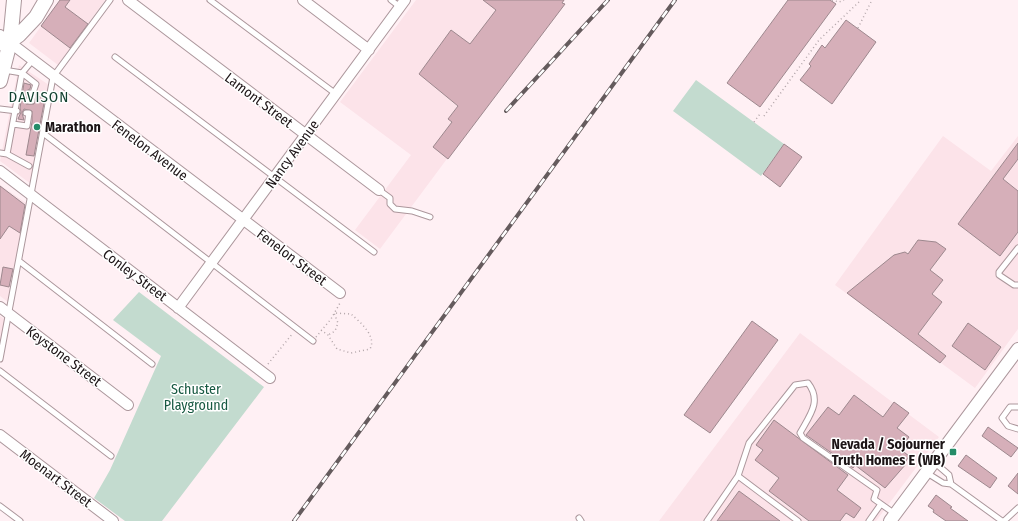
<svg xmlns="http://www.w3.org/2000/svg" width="1018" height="521" viewBox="0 0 1018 521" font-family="'Fira Sans Condensed',sans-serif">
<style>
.built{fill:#fce3e9}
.green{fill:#c3dbcf}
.building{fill:#d6afb9;stroke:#9d888e}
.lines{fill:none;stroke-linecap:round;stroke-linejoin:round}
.service-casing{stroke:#ac979c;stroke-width:7}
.minor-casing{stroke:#ac979c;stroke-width:12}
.tertiary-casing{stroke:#ac979c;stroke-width:14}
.secondary-casing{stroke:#ac979c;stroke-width:16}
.path{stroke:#b3a6aa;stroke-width:1.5;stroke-dasharray:1 3;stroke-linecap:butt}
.service{stroke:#fff;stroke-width:5}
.minor{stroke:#fff;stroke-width:10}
.tertiary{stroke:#fff;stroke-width:12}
.secondary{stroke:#fff;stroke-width:14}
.rail-casing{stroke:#655b5d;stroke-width:4}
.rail{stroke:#fff;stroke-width:2.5;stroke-dasharray:8;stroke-linecap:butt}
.poi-dot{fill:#258c68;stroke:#fff;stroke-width:1.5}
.labels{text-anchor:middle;stroke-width:3;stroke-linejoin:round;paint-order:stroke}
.street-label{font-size:14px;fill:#1c1416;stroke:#fff}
.poi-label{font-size:14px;font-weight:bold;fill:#1c1416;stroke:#fff;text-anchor:start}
.park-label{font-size:14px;fill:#175942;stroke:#fff}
.neighbourhood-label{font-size:15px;letter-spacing:1px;fill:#134231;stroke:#fff}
</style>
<rect width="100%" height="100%" fill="#fff0f4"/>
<!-- built -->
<path class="built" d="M60,0h45l-47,65 -29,-22z
M416,0h149l-185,249 -25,-19 56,-75 -71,-53z
M19,65l30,20 -18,99 -31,-23z
M943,136l48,35 27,-35v193l-43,59 -140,-103z
M0,185l26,18 -18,99 -8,-6z
M0,316l6,4 -6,27z
M800,333l139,104 -63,84h-217z"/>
<!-- green -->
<path class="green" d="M696,80l88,64 -23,32 -88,-65z
M139,292l125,95 -102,134h-37l-31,-23 16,-28 51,-114 -48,-36z"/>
<!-- building -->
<path class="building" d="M60,0h10l-5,7 23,17 -18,24 -29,-22z
M483,0h81l-2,3 3,1 -117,155 -15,-12 19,-25 -4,-3 10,-13 -39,-32 32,-44 19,14 26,-34z
M788,0h42l6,4 -76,103 -33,-24z
M846,20l30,22 -44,62 -32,-24 11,-14 -2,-2 13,-19 3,3z
M24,83l7,2 -1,4 -4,2 3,6 -5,2 2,5h8l3,-8 8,2 -11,58 -8,-1 6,-33v-11l-8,-2 -2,4 2,7 -6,-1 3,-7 -1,-4z
M1018,143v16l-15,20 15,12v41l-18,24 -42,-32z
M784,144l18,13 -22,30 -17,-13z
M0,186l25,19 -5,28 -11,-7 -9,13z
M918,240l18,2 10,7 -16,21 13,10 -11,14 10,8 -24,32 28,22 -6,7 -93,-70 47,-38 11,-3 3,2z
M3,267l10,2 -4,18 -9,-2z
M752,321l26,19 -68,93 -26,-18z
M968,323l33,24 -16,23 -33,-24z
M854,395l29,22 11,-15 15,11 -12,15 12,9 -9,12 9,7 -4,7 1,1 -21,24 -30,-23 -2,3 -47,-33 22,-28 11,8z
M774,420l74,55 -11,15 24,18 -7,10 -8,-5 -6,8h-31l-40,-30 10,-13 -24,-18 8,-10 -7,-5z
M988,427l30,21 -7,9 -29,-21z
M966,455l31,23 -7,10 -32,-22z
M1018,473v21l-10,-8z
M739,491l41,30h-63z
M936,495l16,12 -2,1 18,13h-22l-13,-9 1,-2 -6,-4z"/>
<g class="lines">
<defs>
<path id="service" d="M210,0l126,94
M391,0l9,7
M115,57l259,195
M4,70l18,3 10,-12
M28,101h4l1,-8h-3
M0,109l17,2
M13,124l14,2 2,-13h-3
M43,133l270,208
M0,153l7,1 15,-81 14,11 -3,9
M7,154l22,12
M379,190l11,8v6l5,5 17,2 18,6
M1018,248l-19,24v3l15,10h4
M19,261l133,103
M0,359l53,-282 57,-77
M0,371l111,85
M1018,407h-8l-8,11 6,8 10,3
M934,462l15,13 2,9
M927,473l16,10 8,1 51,37
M0,506l20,15
M579,518l2,3
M707,521l31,-45
M798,521l-60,-45 11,-33 46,-58 13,-2c14,18 2,32 -8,50l3,5 74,52 -3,9 21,15
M869,521l12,-17
M1004,521l14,-13"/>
<path id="minor" d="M128,0l251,190
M303,0l66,50
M0,35l340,258
M0,171l270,207
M0,307l128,98
M178,308l227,-308
M0,435l113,86"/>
<path id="tertiary" d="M890,521l128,-172"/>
<path id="secondary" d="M5,45l14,-10 17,-18 10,-17
M0,81l10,-39 4,-42"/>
</defs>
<!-- service casing -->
<use href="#service" class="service-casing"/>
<!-- minor casing -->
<use href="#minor" class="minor-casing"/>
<!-- tertiary casing -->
<use href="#tertiary" class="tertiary-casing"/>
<!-- secondary casing -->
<use href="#secondary" class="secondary-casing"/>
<!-- path -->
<path class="path" d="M832,0l7,2 5,-2
M858,28l14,-28
M764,116l55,-76 42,-40
M754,122l6,-8
M321,330l7,5 9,14 14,4 19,-4c7,-13 -10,-27 -19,-35l-17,-1 4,10 -3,8 -7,4
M316,337l15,-18 9,-16
M268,364l25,-31"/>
<!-- service -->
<use href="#service" class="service"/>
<!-- minor -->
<use href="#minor" class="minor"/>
<!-- tertiary -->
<use href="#tertiary" class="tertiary"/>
<!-- secondary -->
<use href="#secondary" class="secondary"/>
<defs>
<path id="rail" d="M506,111l102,-111
M294,521l381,-521"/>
</defs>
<!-- rail casing -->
<use href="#rail" class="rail-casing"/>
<!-- rail -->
<use href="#rail" class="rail"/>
</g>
<!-- markers -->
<g class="poi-dot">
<circle cx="37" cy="127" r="4"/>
<rect x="949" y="448" width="8" height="8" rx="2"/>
</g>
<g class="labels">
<!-- street labels -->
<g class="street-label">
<text transform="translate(259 100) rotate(37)" y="5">Lamont Street</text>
<text transform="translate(150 150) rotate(37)" y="5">Fenelon Avenue</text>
<text transform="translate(292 154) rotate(-54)" y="5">Nancy Avenue</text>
<text transform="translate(292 257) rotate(37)" y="5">Fenelon Street</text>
<text transform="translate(135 275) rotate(37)" y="5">Conley Street</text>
<text transform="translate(64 356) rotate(37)" y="5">Keystone Street</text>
<text transform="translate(56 478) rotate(37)" y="5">Moenart Street</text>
</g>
<!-- poi labels -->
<g class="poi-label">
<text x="45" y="132">Marathon</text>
<text x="945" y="449" text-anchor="end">Nevada / Sojourner<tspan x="945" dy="16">Truth Homes E (WB)</tspan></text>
</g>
<!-- park labels -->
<g class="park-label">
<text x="196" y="394">Schuster<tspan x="196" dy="16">Playground</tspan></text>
</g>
<!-- neighbourhood labels -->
<g class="neighbourhood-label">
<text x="39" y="102">DAVISON</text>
</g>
</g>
</svg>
